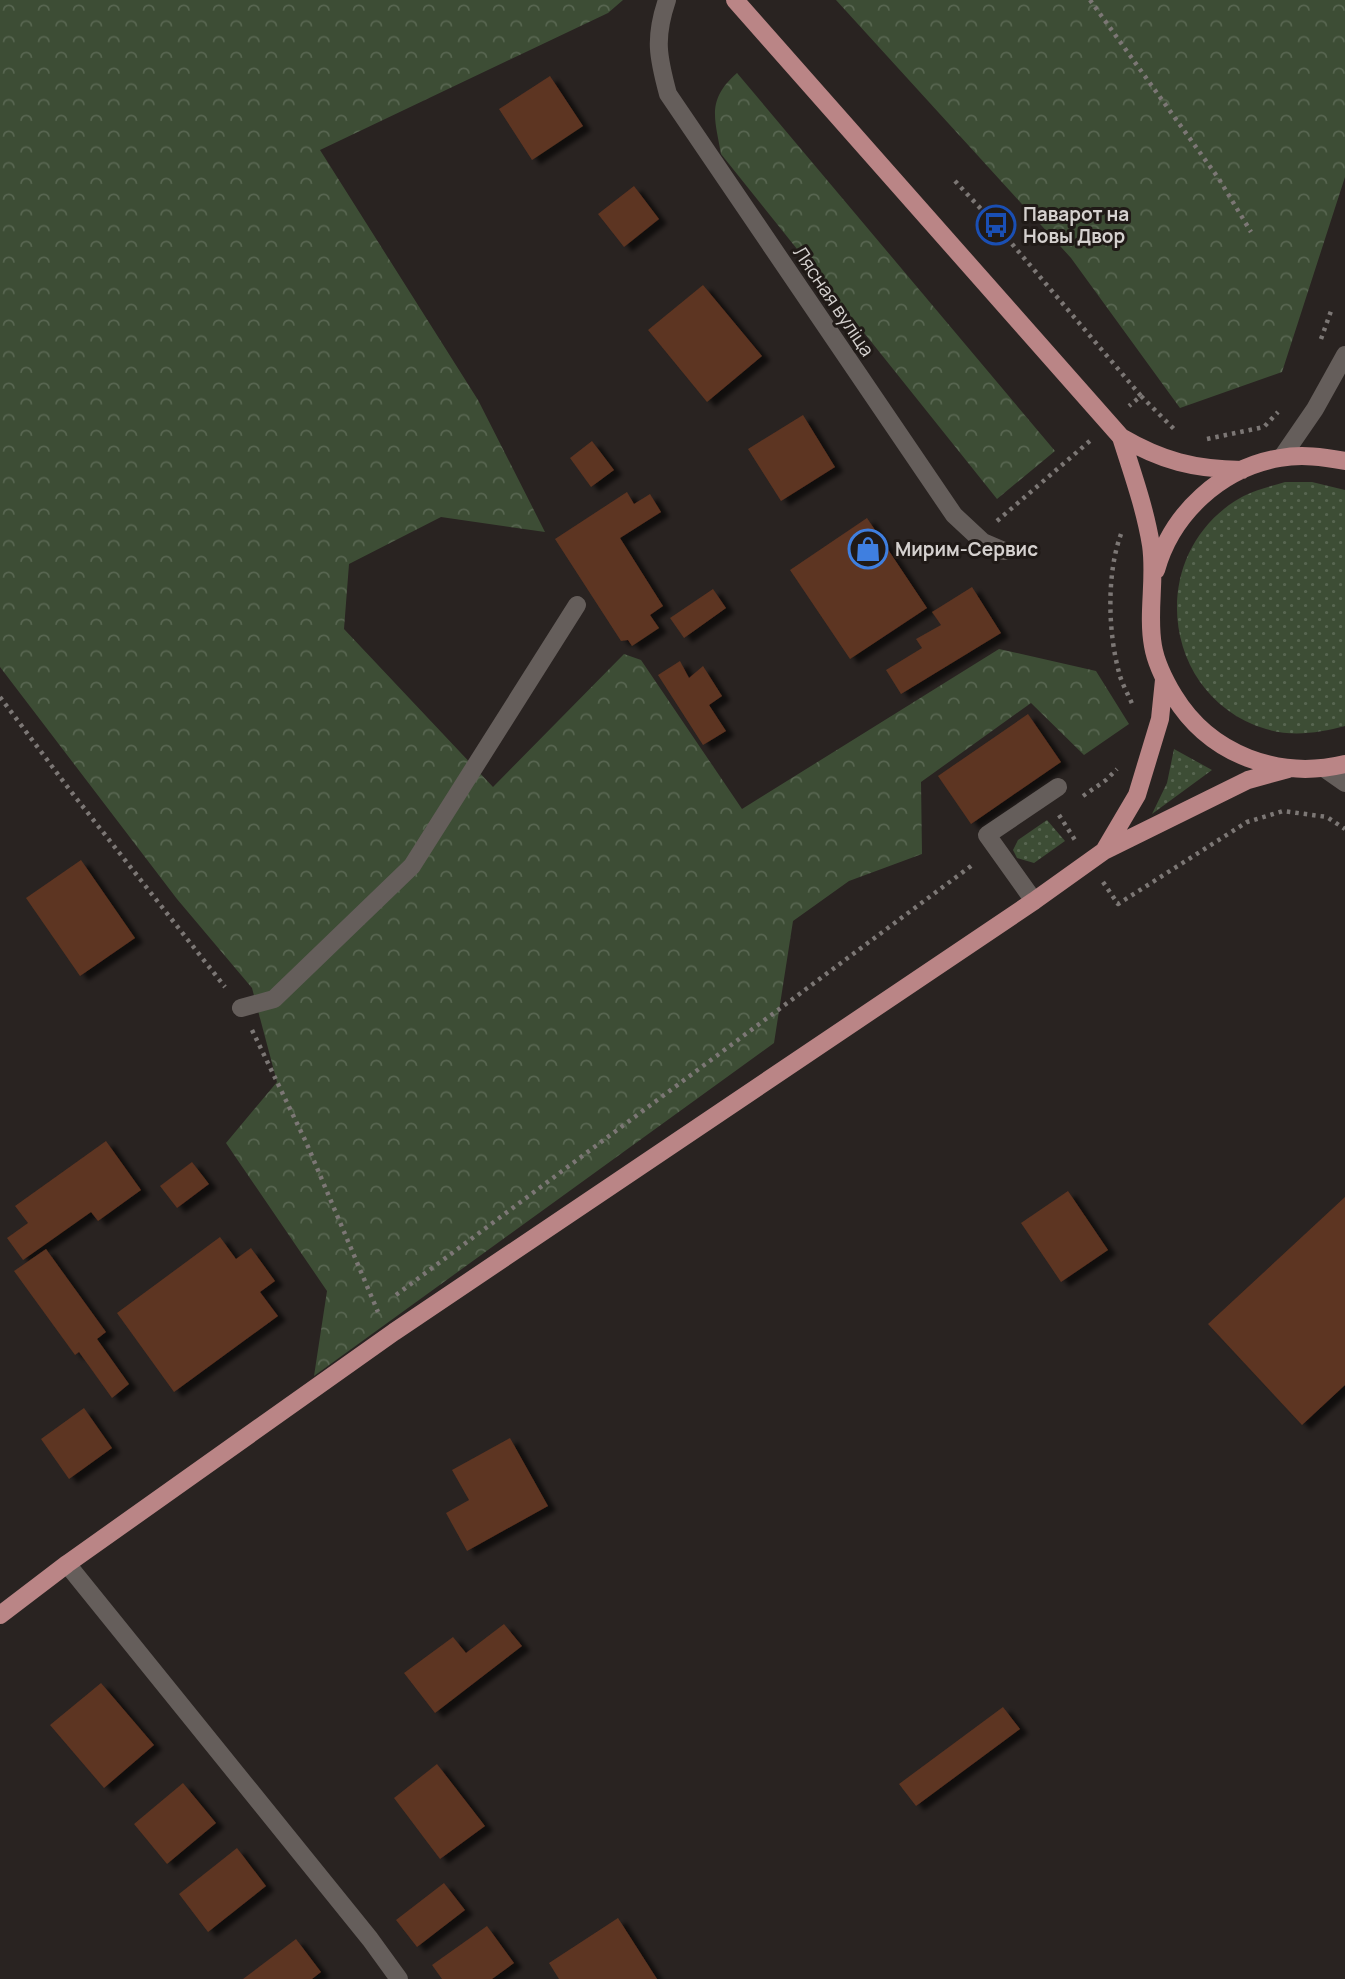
<svg xmlns="http://www.w3.org/2000/svg" width="1345" height="1979" viewBox="0 0 1345 1979" font-family="Manrope,sans-serif">
<style>
.grass{fill:url(#grass-dots)}
.forest{fill:url(#forest-crowns)}
.building{fill:#5d3421;filter:url(#shadow)}
.lines{fill:none;stroke-linecap:round;stroke-linejoin:round}
.path{stroke:#7c7775;stroke-width:4.5;stroke-dasharray:3.5 5;stroke-linecap:butt}
.minor{stroke:#655e5b;stroke-width:18}
.major{stroke:#ba8586;stroke-width:18}
.labels{text-anchor:middle;stroke-width:6;stroke-linejoin:round;paint-order:stroke}
.poi-label{font-size:19px;font-weight:bold;fill:#d5d1cf;stroke:#201a17;text-anchor:start}
.street-label{font-size:19px;fill:#d5d1cf;stroke:#201a17}
</style>
<defs>
<pattern id="grass-dots" width="8" height="8" patternUnits="userSpaceOnUse" patternTransform="scale(1.75)"><rect width="8" height="8" fill="#3d4d35"/><path d="M2 2h.1M6 6h.1" fill="none" stroke="#586651" stroke-width="1.8" stroke-linecap="round"/></pattern>
<pattern id="forest-crowns" width="20" height="18" patternUnits="userSpaceOnUse" patternTransform="scale(1.75)"><rect width="20" height="18" fill="#3d4d35"/><path d="M2 6a3 3 0 1 1 6 0M12 15a3 3 0 1 1 6 0" fill="none" stroke="#586651"/></pattern>
<filter id="shadow"><feDropShadow dx="8" dy="4.5" stdDeviation="2" flood-color="#0009"/></filter>
</defs>
<rect width="100%" height="100%" fill="#292321"/>
<!-- grass -->
<path class="grass" d="M1285,482h27l33,8v236c-26,7 -53,11 -79,3 -103,-31 -121,-170 -31,-228 15,-10 33,-14 50,-19z
M1174,749l38,21 -60,44 15,-31z
M1047,820l18,21 -31,22 -17,-5 -4,-8 5,-10z"/>
<!-- forest -->
<path class="forest" d="M0,0h623l-15,13 -288,137 158,250 67,132 -104,-15 -92,47 -5,65 149,158 131,-133 17,6 101,149 257,-160 97,22 33,53 -45,31 -53,-52 -110,79 1,72 -73,27 -56,40 -19,122 -460,333 13,-85 -101,-148 51,-61 -25,-94 -75,-89 -177,-232z
M836,0h509v177l-63,195 -102,36 -109,-150z
M737,73l318,378 -58,48 -276,-345c-6,-35 -15,-54 16,-81z"/>
<!-- building -->
<path class="building" d="M550,76l33,50 -51,34 -33,-51z
M634,186l25,33 -35,28 -26,-33z
M703,285l59,71 -55,46 -59,-72z
M803,415l32,52 -54,34 -33,-52z
M592,441l22,29 -23,17 -21,-29z
M627,492l7,12 16,-10 11,18 -41,26 43,68 -13,9 9,13 -27,18 -4,-6 -7,1 -66,-102z
M867,518l60,90 -77,51 -60,-89z
M972,587l29,46 -100,61 -15,-24 36,-22 -6,-9 25,-14 -9,-13z
M713,589l13,19 -42,30 -14,-20z
M680,661l9,17 14,-12 19,30 -13,9 17,26 -23,14 -45,-70z
M1028,714l33,48 -90,62 -33,-48z
M81,860l54,78 -55,38 -54,-78z
M106,1141l35,49 -43,31 -7,-9 -68,48 -16,-22 21,-15 -13,-17z
M192,1162l17,22 -32,24 -17,-22z
M1068,1191l40,59 -47,32 -40,-59z
M1345,1197v188l-43,40 -94,-101z
M220,1237l16,22 15,-11 24,33 -15,11 18,24 -104,76 -57,-79z
M46,1249l60,83 -9,7 32,45 -17,14 -33,-46 -4,3 -61,-84z
M84,1408l28,40 -43,31 -28,-40z
M510,1438l38,68 -81,45 -21,-38 23,-13 -17,-30z
M504,1624l18,22 -87,67 -31,-40 49,-36 13,16z
M101,1683l53,62 -50,43 -54,-63z
M1003,1707l17,22 -104,77 -17,-22z
M437,1764l48,62 -45,33 -46,-61z
M183,1783l33,40 -49,41 -33,-40z
M237,1848l29,38 -58,46 -29,-38z
M444,1883l21,27 -48,37 -21,-27z
M618,1918l39,61h-98l-10,-16z
M487,1926l27,37 -22,16h-50l-10,-14z
M296,1939l25,33 -9,7h-69z"/>
<g class="lines">
<!-- path -->
<path class="path" d="M1090,0l129,179 32,53
M955,181l41,44 145,171 -12,10
M981,238l15,-13
M1321,339l10,-28
M1141,396l34,34
M1207,439l57,-12 14,-15
M997,521l94,-81
M1121,534c-15,41 -13,101 -1,142 3,10 9,20 13,30
M0,697l69,92 156,198
M1083,796l23,-16 11,-11
M1059,815l16,25
M1103,882l15,22 129,-82 36,-11 44,6 18,12
M252,1030l54,112 72,170
M396,1295l579,-432"/>
<!-- minor -->
<path class="minor" d="M667,0c-13,38 -9,57 1,94l286,421 29,27 21,9
M1282,457l33,-48 30,-54
M1325,769l20,14
M1034,901l-47,-66 71,-48
M241,1008l33,-9 138,-133 165,-261
M67,1564l303,375 29,40"/>
<!-- major -->
<path class="major" d="M735,0l386,437c41,24 73,32 121,33
M1121,437c11,35 24,71 30,108 5,34 -4,68 2,101 3,18 12,35 21,50 36,59 105,84 171,68
M1156,570c16,-57 65,-102 124,-112 22,-4 43,-1 65,3
M1104,851l33,-56 23,-76 4,-39
M0,1615l67,-51 327,-232 640,-431 70,-50 144,-71 40,-11"/>
</g>
<!-- icons -->
<defs>
<symbol id="bus-ring" viewBox="-11 -11 22 22"><circle r="9.5" fill="#201a17" stroke="#1a4fb4" stroke-width="1.5"/><path d="M-5-6H5V4H4V6H2V4H-2V6H-4V4H-5ZM-3.5-4V0h7V-4ZM-3.5 1.2v1.5H-2V1.2ZM2 1.2v1.5H3.5V1.2Z" fill="#1a4fb4"/></symbol>
<symbol id="shop-ring" viewBox="-11 -11 22 22"><circle r="9.5" fill="#201a17" stroke="#3f7fe0" stroke-width="1.5"/><path d="M-5-2.5h2.3a2.7 3.5 0 0 1 5.4 0H5L5.5 6h-11ZM-1.5-2.5h3a1.5 2.3 0 0 0-3 0Z" fill="#3f7fe0"/></symbol>
</defs>
<g fill-rule="evenodd">
<use href="#bus-ring" x="974" y="203" width="44" height="44"/>
<use href="#shop-ring" x="846" y="527" width="44" height="44"/>
</g>
<g class="labels">
<!-- poi labels -->
<g class="poi-label">
<text x="1023" y="221">Паварот на<tspan x="1023" dy="22">Новы Двор</tspan></text>
<text x="895" y="556">Мирим-Сервис</text>
</g>
<!-- street labels -->
<g class="street-label">
<text transform="translate(834 301) rotate(56)" y="7">Лясная вуліца</text>
</g>
</g>
</svg>
